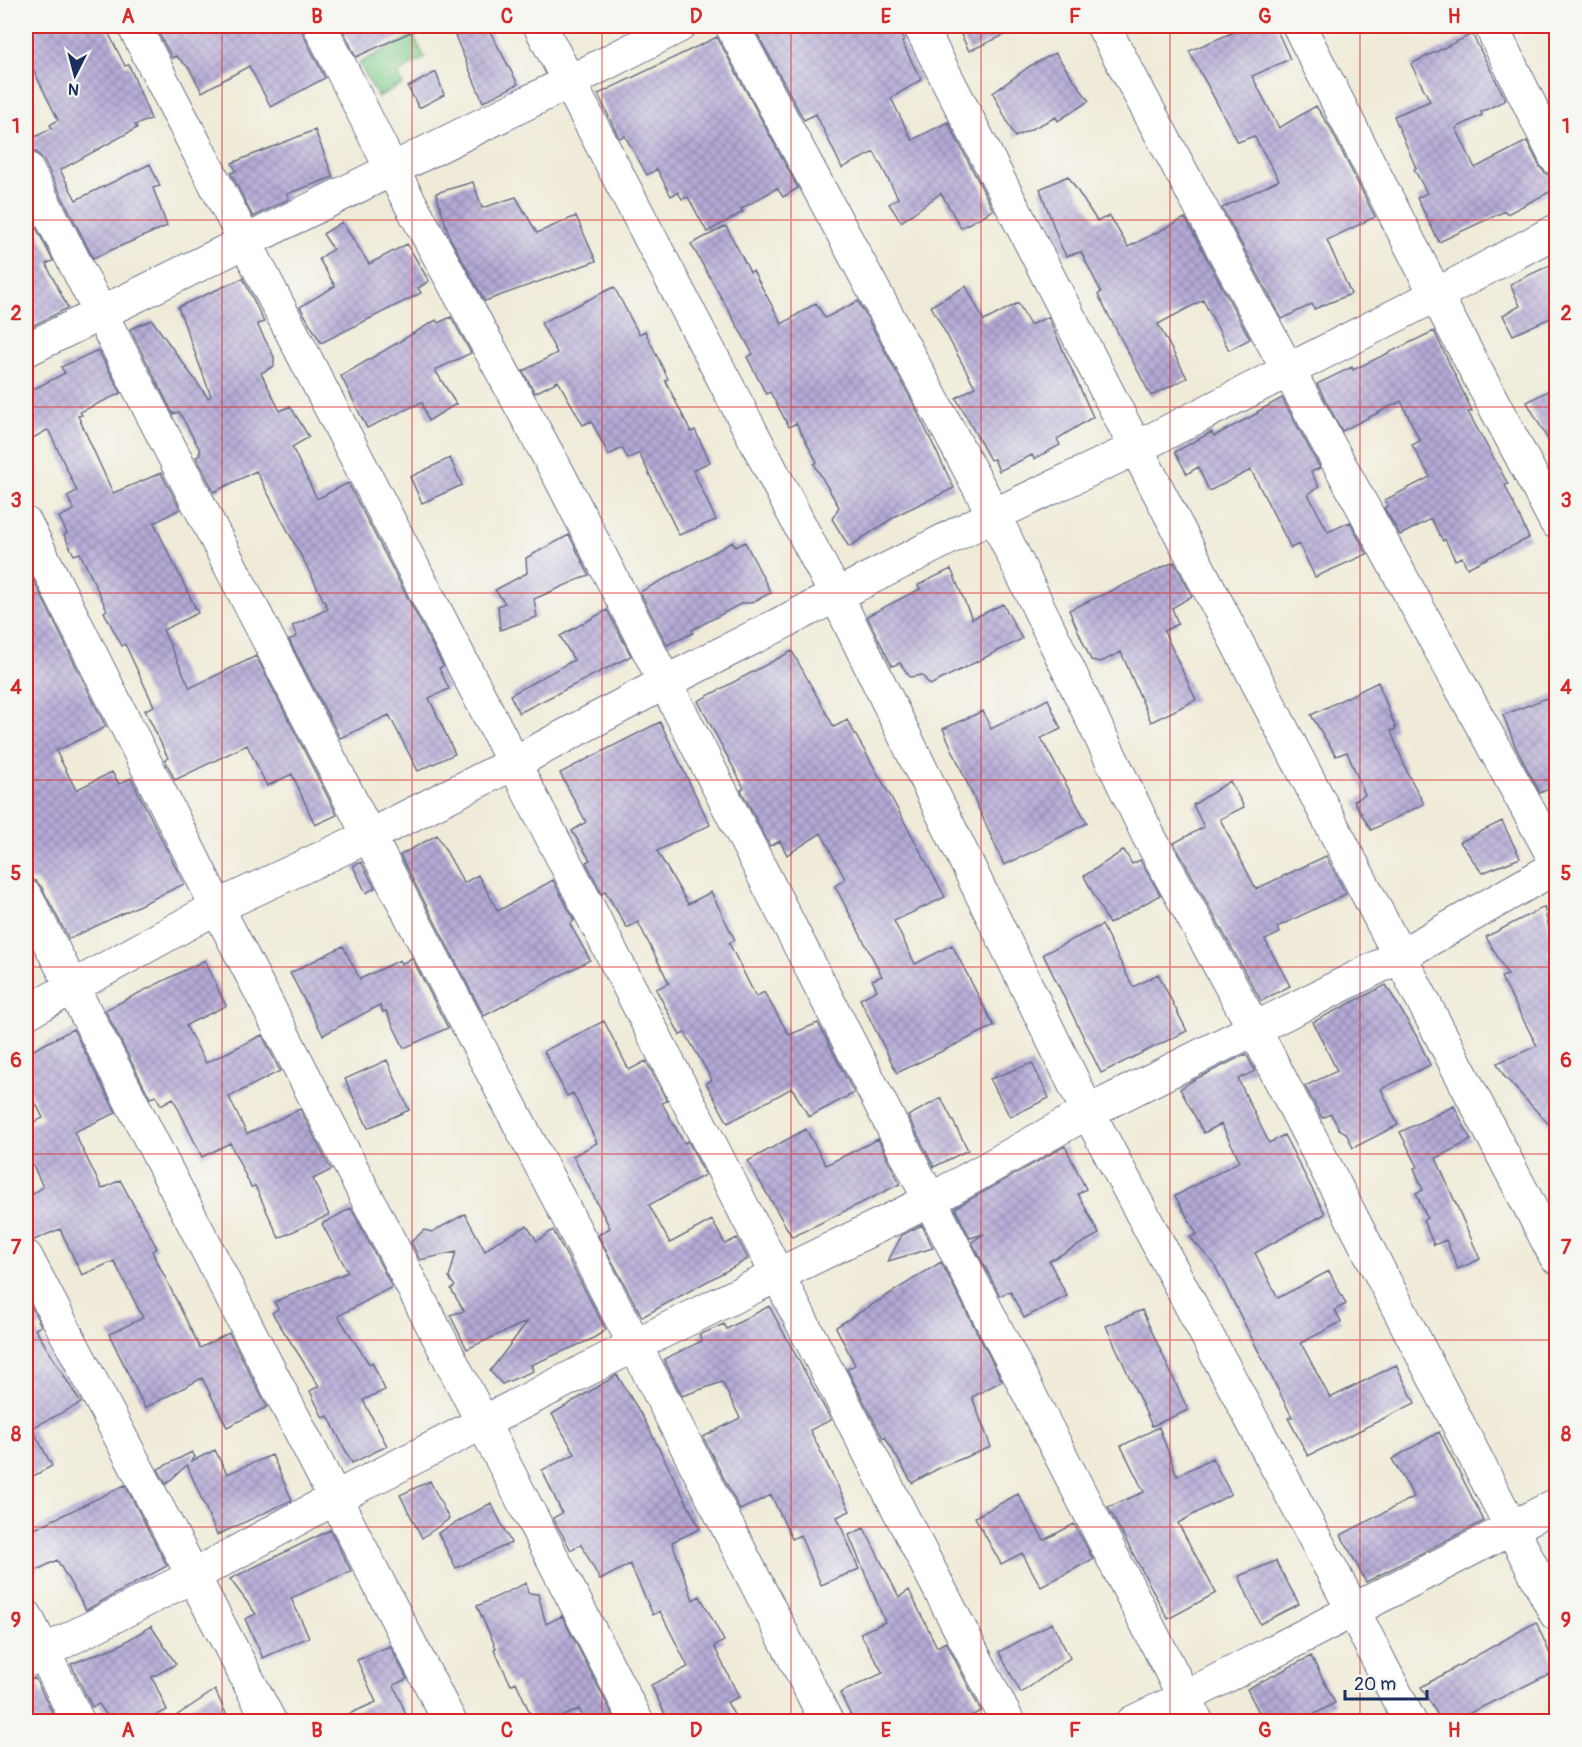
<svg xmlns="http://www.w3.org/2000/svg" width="1582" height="1747" viewBox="0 0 1582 1747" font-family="Pangolin,sans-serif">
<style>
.park{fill:url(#park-crowns);stroke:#4e7e75;stroke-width:1.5}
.building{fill:url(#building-cross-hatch)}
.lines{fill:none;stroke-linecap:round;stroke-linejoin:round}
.minor-casing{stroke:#667189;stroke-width:35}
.minor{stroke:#fff;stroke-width:33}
.grid{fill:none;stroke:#d62828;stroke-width:1.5;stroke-opacity:0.55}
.neatline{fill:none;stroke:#d62828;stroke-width:2}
.grid-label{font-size:20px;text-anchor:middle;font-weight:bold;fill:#d62828}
</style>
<defs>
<pattern id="park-crowns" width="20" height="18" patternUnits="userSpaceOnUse" patternTransform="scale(1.5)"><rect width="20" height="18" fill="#81ce8c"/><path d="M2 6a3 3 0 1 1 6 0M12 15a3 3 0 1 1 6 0" fill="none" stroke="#6fb17b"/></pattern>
<pattern id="building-cross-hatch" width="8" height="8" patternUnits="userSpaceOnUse" patternTransform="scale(1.5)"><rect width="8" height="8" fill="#b5a9d5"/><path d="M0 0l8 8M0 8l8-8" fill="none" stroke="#928ab0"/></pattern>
</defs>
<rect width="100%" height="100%" fill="#f6f6f2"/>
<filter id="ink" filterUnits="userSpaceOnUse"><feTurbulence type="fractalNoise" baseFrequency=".0167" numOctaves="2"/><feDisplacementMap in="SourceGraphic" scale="12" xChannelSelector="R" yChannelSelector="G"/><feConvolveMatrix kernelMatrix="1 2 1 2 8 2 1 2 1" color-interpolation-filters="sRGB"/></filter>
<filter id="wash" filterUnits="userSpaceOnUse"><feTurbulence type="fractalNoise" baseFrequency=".008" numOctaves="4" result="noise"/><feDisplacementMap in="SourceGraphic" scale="24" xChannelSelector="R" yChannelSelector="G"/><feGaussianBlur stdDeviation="1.35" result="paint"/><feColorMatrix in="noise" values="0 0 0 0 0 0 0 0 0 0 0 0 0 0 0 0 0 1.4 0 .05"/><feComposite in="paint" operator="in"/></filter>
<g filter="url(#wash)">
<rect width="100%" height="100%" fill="#f0ebd8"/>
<!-- park -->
<path class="park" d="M413,35l12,23 -28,15 6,11 -25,13 -19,-34z"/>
<g id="blocks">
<!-- building -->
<path class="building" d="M26,26h79l20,40 4,-1 22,54 -16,6 2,3 -77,42 16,30 74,-36 10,22 -7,2 14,38 -74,32 -50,-99 -7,-7 -10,-2v-8l26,-14 -2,-3 8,-5 -32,-65z
M155,26h146l2,8 22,44 -54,29 -22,-41 -47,26 -13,-24 -13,-12 -4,2z
M341,26h83l-68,31z
M451,26h36l31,58 -35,18z
M753,26h145l6,15 -2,1 19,38 -30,18 21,42 36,-18 45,88 -32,18 -20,-35 -40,29 -12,-18 9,-6 -24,-46 -32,16 -26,-54 -12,6z
M957,26h67l-55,25z
M1231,26h44l15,33 -38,17 27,52 37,-22 13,20 46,91 -48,23 24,54 -37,15 -2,-5 -30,15 -60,-111 57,-28 -25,-44 -16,6 -49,-91 45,-19z
M1472,34l34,66 -25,12 1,3 -26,13 19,40 52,-27 13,26 6,7 11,2v12l-50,26 -2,-3 -66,31 -22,-44 10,-5 -13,-24 2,-1 -22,-52 36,-15 -19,-37z
M717,37l81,151 -15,9 -6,-9 -36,21 2,3 -36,20 -19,-35 -6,2 -4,-7 -7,4 -14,-27 -10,6 -22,-39 -6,2 -21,-44z
M1055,53l34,48 -31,20 -2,-4 -41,20 -22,-44 37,-27z
M436,72l8,23 -25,13 -11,-21z
M315,130l18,47 -46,17 2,5 -36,18 -22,-44 5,-2 -4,-8z
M1068,176l29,45 13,-5 18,31 57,-29 65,121 -21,11 -26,-50 -45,24 29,54 -36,18 -53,-101 3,-3 -20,-40 -15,4 -6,-12 -20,-55z
M473,182l9,26 34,-11 21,36 39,-17 20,45 -111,40 -35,-63 -14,-45z
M26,208l27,53 -7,3 22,44 -38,19 -4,-11z
M342,222l27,42 38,-20 22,37 -11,7 3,5 -100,50 -21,-36 35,-21 -16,-27 14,-10 -10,-15z
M726,226l24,46 3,-1 29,53 34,-21 9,15 33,-17 55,102 41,85 -55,26 -50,33 -17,-28 7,-12 -25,-43 3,-2 -21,-39 -7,4 -19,-35 -4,2 -19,-37 6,-3 -62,-110z
M1557,262v53l-44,20 -10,-20 17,-9 -10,-22z
M243,278l21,44 -7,2 17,33v9l-13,7 19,38 10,-5 19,31 -17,10 25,52 31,-16 95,183 -4,2 10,21 -20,9 26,56 -37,17 -29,-56 -49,23 -51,-98 8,-4 -5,-10 36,-17 -22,-44 -50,-94 -42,21 -18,-35 4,-2 -1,-2 2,-1 -22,-40 -6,2 -43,-85 22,-9 56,78 3,-2 -33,-89z
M966,286l18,35 34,-18 12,22 18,-8 45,100 -36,22 3,6 -26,14 -2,-4 -33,16 -5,-12 -4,1 -34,-62 19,-11 -44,-81z
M614,287l25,47 6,-3 23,48 -3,1 26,52 4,-2 15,32 -17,8 23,50 -37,15 -40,-82 -11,6 -6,-11 -13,7 -18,-34 -8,4 -25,-44 -23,12 -12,-22 34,-18 -16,-30z
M451,317l20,36 -36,17 21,34 -28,17 -6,-19 -55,26 -26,-52 95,-56 2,3z
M1434,331l38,80 -4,1 40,72 -3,1 24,53 -62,30 -5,-11 -7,3 -10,-21 -2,2 -12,-22 -31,16 -16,-27 4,-2 -3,-6 45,-23 -18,-32 8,-4 -19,-40 -59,30 -25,-47 35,-17 1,3z
M98,350l23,43 -41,19 2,3 -4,1 35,77 48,-20 19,36 -26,14 44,90 -35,17 27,58 66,-32 81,159 -22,10 -23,-51 -25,12 -20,-41 -72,35 -10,-20 3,-2 -23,-48 9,-4 -29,-62 -3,2 -18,-34 3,-2 -27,-57 -6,2 -10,-20 3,-2 -8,-16 15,-7 -7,-14 10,-5 -28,-60 -2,-1 -21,12v-49l39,-20 -4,-6z
M1557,386v70l-30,-54z
M1282,398l38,70 -9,4 8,15 -11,7 20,38 22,-10 17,32 -52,23 -16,-33 -8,4 -40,-78 -42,21 -11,-24 -11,7 -12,-22 36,-20 3,4 44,-23 -1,-1z
M450,458l12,27 -40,18 -12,-26z
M569,535l20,40 -55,24 3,18 -37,13 -2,-24 7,-3 -10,-13 32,-17 -1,-15z
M733,542l3,5 9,-5 26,51 -21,10h-8l-50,27 1,3 -26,12 -27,-53z
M1174,562l18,34 -20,12 6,16 -14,7 32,69 -45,22 -30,-70 -20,10 -10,-2 -22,-50z
M26,565l80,162 -50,24 20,39 36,-18 7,12 12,-6 53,106 -115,55 -27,-51 -6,-7 -10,-2z
M951,569l21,50 31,-15 19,35 -92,46 -8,-10 -12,2 -10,-14 -8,3 -25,-50 53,-27 -2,-4z
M607,610l24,46 -112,57 -9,-18 64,-35 -14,-24z
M792,651l42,76 13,-7 44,77 54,100 -51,24 21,43 37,-19 42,81 -97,47 -37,-74 17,-9 -5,-10 10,-4 -47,-90 10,-7 -24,-46 -34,22 -7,-14 -10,5 -29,-56 3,-2 -46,-87z
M1378,682l18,47 -5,2 16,41 17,32 -53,26 -17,-29 11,-6 -18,-43 -11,4 -25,-41z
M1557,694v91l-17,8 -24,-45 -13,-33z
M1048,699l13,30 -20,9 46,85 -44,23v1l-39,18 -61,-136 40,-18 8,18z
M660,722l50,103 -53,26 31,53 23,-12 24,48 -6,3 27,54 8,-5 25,43 29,-12 36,70 -45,24 -17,-29 -64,35 -22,-40 6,-3 -27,-47 -5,2 -24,-46 13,-6 -31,-61 -11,6 -22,-37 -3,3 -16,-32 4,-2 -18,-29 14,-9 -26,-49z
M1230,781l14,26 -24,12 36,70 70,-33 20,38 -69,33 3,6 -15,7 25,46 -29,15 -87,-158 30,-16 -11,-22z
M1502,821l18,37 -38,15 -22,-31z
M437,835l27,48 14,-8 20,36 55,-31 21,40 -4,4 20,36 -106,56 -84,-161z
M1124,850l8,14 8,-4 20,35 -51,29 -25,-48z
M361,862l14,26 -9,5 -13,-27z
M1544,907l10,42 -6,2 9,20v162l-53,-57 -7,-13 40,-17 -36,-69 7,-2 -22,-38z
M1102,925l31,62 25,-13 29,57 -86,42 -58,-119z
M343,946l17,33 40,-19 1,4 11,-6 36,70 -44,20 -18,-37 -3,1 -3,-7 -57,30 -33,-62z
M205,960l21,46 -34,16 -6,4 20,37 56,-28 18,36 -51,26 18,37 53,-25 31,61 -18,9 16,36 -50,23 -24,-52 -4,1 -21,-44 -28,14 -29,-59 -12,7 -5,-9 -6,2 -45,-88z
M1386,985l31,52 13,28 -49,24 17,36 -45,23 -7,-15 -7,-4 -8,-15 -9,4 -17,-32 32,-15 -24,-49z
M604,1021l25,49 17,-9 21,40 -5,2 22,40 4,-2 17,34 -56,30 21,38 42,-23 13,24 12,-6 11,21 -106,58 -44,-82 12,-7 -37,-72 24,-13 -24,-50 -6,3 -23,-45z
M73,1029l43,84 -42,19 28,57 18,-9 37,68 -5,3 48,97 29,-15 38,74 -40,20 -25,-49 -57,30 -36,-74 34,-16 -29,-57 -32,14 -22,-46 -26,11 -8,-2v-39l17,-12 -17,-37v-24l17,-8 -17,-34v-30z
M1246,1054l9,17 -17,8 31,64 15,-8 41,79 -70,39 23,45 51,-27 17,33 -11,6 6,12 -40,21 29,55 66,-33 19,38 -107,53 -20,-38 4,-1 -78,-153 -24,-27 7,-3 -22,-38 65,-35 -19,-37 -17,9 -24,-44 12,-8z
M387,1060l22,50 -41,18 -23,-49z
M1032,1063l17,35 -39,19 -20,-38z
M941,1098l27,52 -34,17 -26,-51z
M1454,1106l17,34 -35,18 44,101 -22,10 -12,-29 -12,5 -11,-25 4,-2 -11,-25 7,-3 -9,-22 4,-1 -18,-35z
M806,1129l20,36 52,-26 22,45 -108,53 -44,-76z
M1065,1146l21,43 -8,5 21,40 -50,27 18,35 -43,22 -14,-27 -10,5 -28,-54 12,-8 -14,4 -15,-30z
M351,1208l41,79 -54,29 31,48 3,-2 13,28 -22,10 24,46 -35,17 -24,-47 -5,2 -13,-27 9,-5 -47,-73 6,-4 -4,-7 74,-30 -26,-48z
M465,1214l20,37 11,-9 31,-16 10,15 16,-11 53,100 -14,9 -61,26 2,6 -31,13 -12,-13 38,-50 -61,28 -17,-34 14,-4 -13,-22 4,-3 -6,-8 7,-26 -36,8 -9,-18 13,-12 8,2z
M922,1225l11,23 -45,13 14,-26z
M941,1262l61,119 -30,16 19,50 -50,20 -29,16 -27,-46 -2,1 -36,-69 8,-4 -19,-38z
M26,1296l15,30 -6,3 46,74 -49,25 20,38 -26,14z
M769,1306l62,114 -21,10 40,81 -13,6 22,52 -38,16 -21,-50 -8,4 -21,-44 -31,15 -37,-73 37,-19 -18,-36 -40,14 -18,-37 38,-18 -3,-6 25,-11 3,5z
M1142,1310l46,100 -36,16 -46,-100z
M617,1375l27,44 56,110 -28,13 21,58 7,-4 24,45 -10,5 25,51 -12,5 11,20h-69l-18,-37 37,-18 -28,-56 -7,4 -23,-51 -30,16 -19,-36 -10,6 -18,-32 9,-5 -20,-43 33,-16 -23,-40z
M1159,1427l18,49 35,-18 19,36 -53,29 38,70 -48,26 -60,-112 36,-15 -23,-46z
M1439,1432l45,89 -118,61 -25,-47 73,-38 -22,-38z
M215,1450l12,24 45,-19 20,45 -75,35 -30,-70 -21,19 -8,-15 34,-17 3,5 -5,5z
M430,1481l19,38 -27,19 -22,-43z
M125,1485l42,81 -81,44 -29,-50 -22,11 -9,-19v-19z
M1018,1494l26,46 30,-16 19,35 -52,28 -19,-34 -21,11 -26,-47z
M491,1503l20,40 -55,25 -18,-35z
M864,1528l35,69 10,-7 28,57 9,-5 35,69 -21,11h-106l-14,-29 43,-20 -23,-40 25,-11 -36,-87z
M330,1530l21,41 -60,27 18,39 -46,21 -18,-39 11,-5 -26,-35z
M1276,1561l23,43 -39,20 -21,-48z
M526,1583l2,10 10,1 8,30 16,-8 54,106h-31l-6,-13 -28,13h-17l-18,-40 -5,3 -17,-36 2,-1 -19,-42z
M1536,1622l21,48 -105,52h-10l-21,-35z
M1052,1623l18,35 -49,35 -22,-41z
M151,1626l25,38 -24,13 15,33 -23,12h-33l-12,-18 -7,3 -21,-43 49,-19z
M390,1646l17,33 -13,6 15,37h-78l45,-20 -19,-42z
M1311,1656l24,47 -35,19h-36l-17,-33z
M35,1678l22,44h-31v-40z
M215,1690l15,32h-63z"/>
</g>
</g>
<g filter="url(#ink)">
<use href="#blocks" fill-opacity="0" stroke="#667189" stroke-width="1.5"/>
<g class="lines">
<defs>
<path id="minor" d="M134,26l874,1696
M320,26l72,144 169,309 636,1243
M540,26l296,569 252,517 265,498 57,112
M732,26l262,489 154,320 107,195 301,584
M920,26l216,422 420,809
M1103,26l185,344 268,491
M1299,26l137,269 120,227
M1491,26l65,132
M26,168l343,668 266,509 192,377
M26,350l543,-268 110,-56
M26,524l191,383 420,815
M26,897l424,825
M26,1013l191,-106 152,-71 145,-73 150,-80 330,-168 142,-67 300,-153 120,-64
M26,1257l244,465
M26,1616l52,106
M26,1661l167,-85 142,-78 300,-153 294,-144 159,-89 312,-156 156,-89
M1133,1722l51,-24 372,-193"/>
</defs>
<!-- minor casing -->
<use href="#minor" class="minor-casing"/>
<!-- minor -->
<use href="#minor" class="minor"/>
</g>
</g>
<!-- grid -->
<path class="grid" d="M222,26v1696M412,26v1696M602,26v1696M791,26v1696M981,26v1696M1170,26v1696M1360,26v1696M26,220h1530M26,407h1530M26,593h1530M26,780h1530M26,967h1530M26,1154h1530M26,1340h1530M26,1527h1530"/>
<!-- margin -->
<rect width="1582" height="1747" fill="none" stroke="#f6f6f2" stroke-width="66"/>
<!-- north arrow -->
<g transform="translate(75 75) rotate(186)" stroke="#f6f6f2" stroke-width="4.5" paint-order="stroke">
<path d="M0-4.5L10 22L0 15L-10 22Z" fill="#1b2f5e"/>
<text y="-9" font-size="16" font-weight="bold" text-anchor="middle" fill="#1b2f5e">N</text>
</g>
<!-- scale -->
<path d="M1345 1690v9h82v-9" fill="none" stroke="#1b2f5e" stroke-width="3"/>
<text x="1354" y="1690" font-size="18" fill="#1b2f5e" stroke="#f6f6f2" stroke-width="4.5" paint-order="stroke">20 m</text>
<rect x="33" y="33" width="1516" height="1681" class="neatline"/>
<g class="grid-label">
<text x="128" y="23">A</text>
<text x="317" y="23">B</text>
<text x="507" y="23">C</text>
<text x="696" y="23">D</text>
<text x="886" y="23">E</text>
<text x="1075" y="23">F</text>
<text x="1265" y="23">G</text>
<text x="1454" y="23">H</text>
<text x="16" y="133">1</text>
<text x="1566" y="133">1</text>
<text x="16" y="320">2</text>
<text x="1566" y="320">2</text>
<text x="16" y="507">3</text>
<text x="1566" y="507">3</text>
<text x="16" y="694">4</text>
<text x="1566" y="694">4</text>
<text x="16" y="880">5</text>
<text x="1566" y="880">5</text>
<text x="16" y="1067">6</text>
<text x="1566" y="1067">6</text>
<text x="16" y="1254">7</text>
<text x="1566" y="1254">7</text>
<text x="16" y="1441">8</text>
<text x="1566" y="1441">8</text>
<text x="16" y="1627">9</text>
<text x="1566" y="1627">9</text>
<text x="128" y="1737">A</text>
<text x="317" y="1737">B</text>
<text x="507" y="1737">C</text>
<text x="696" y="1737">D</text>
<text x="886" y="1737">E</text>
<text x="1075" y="1737">F</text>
<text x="1265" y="1737">G</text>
<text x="1454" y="1737">H</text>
</g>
</svg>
